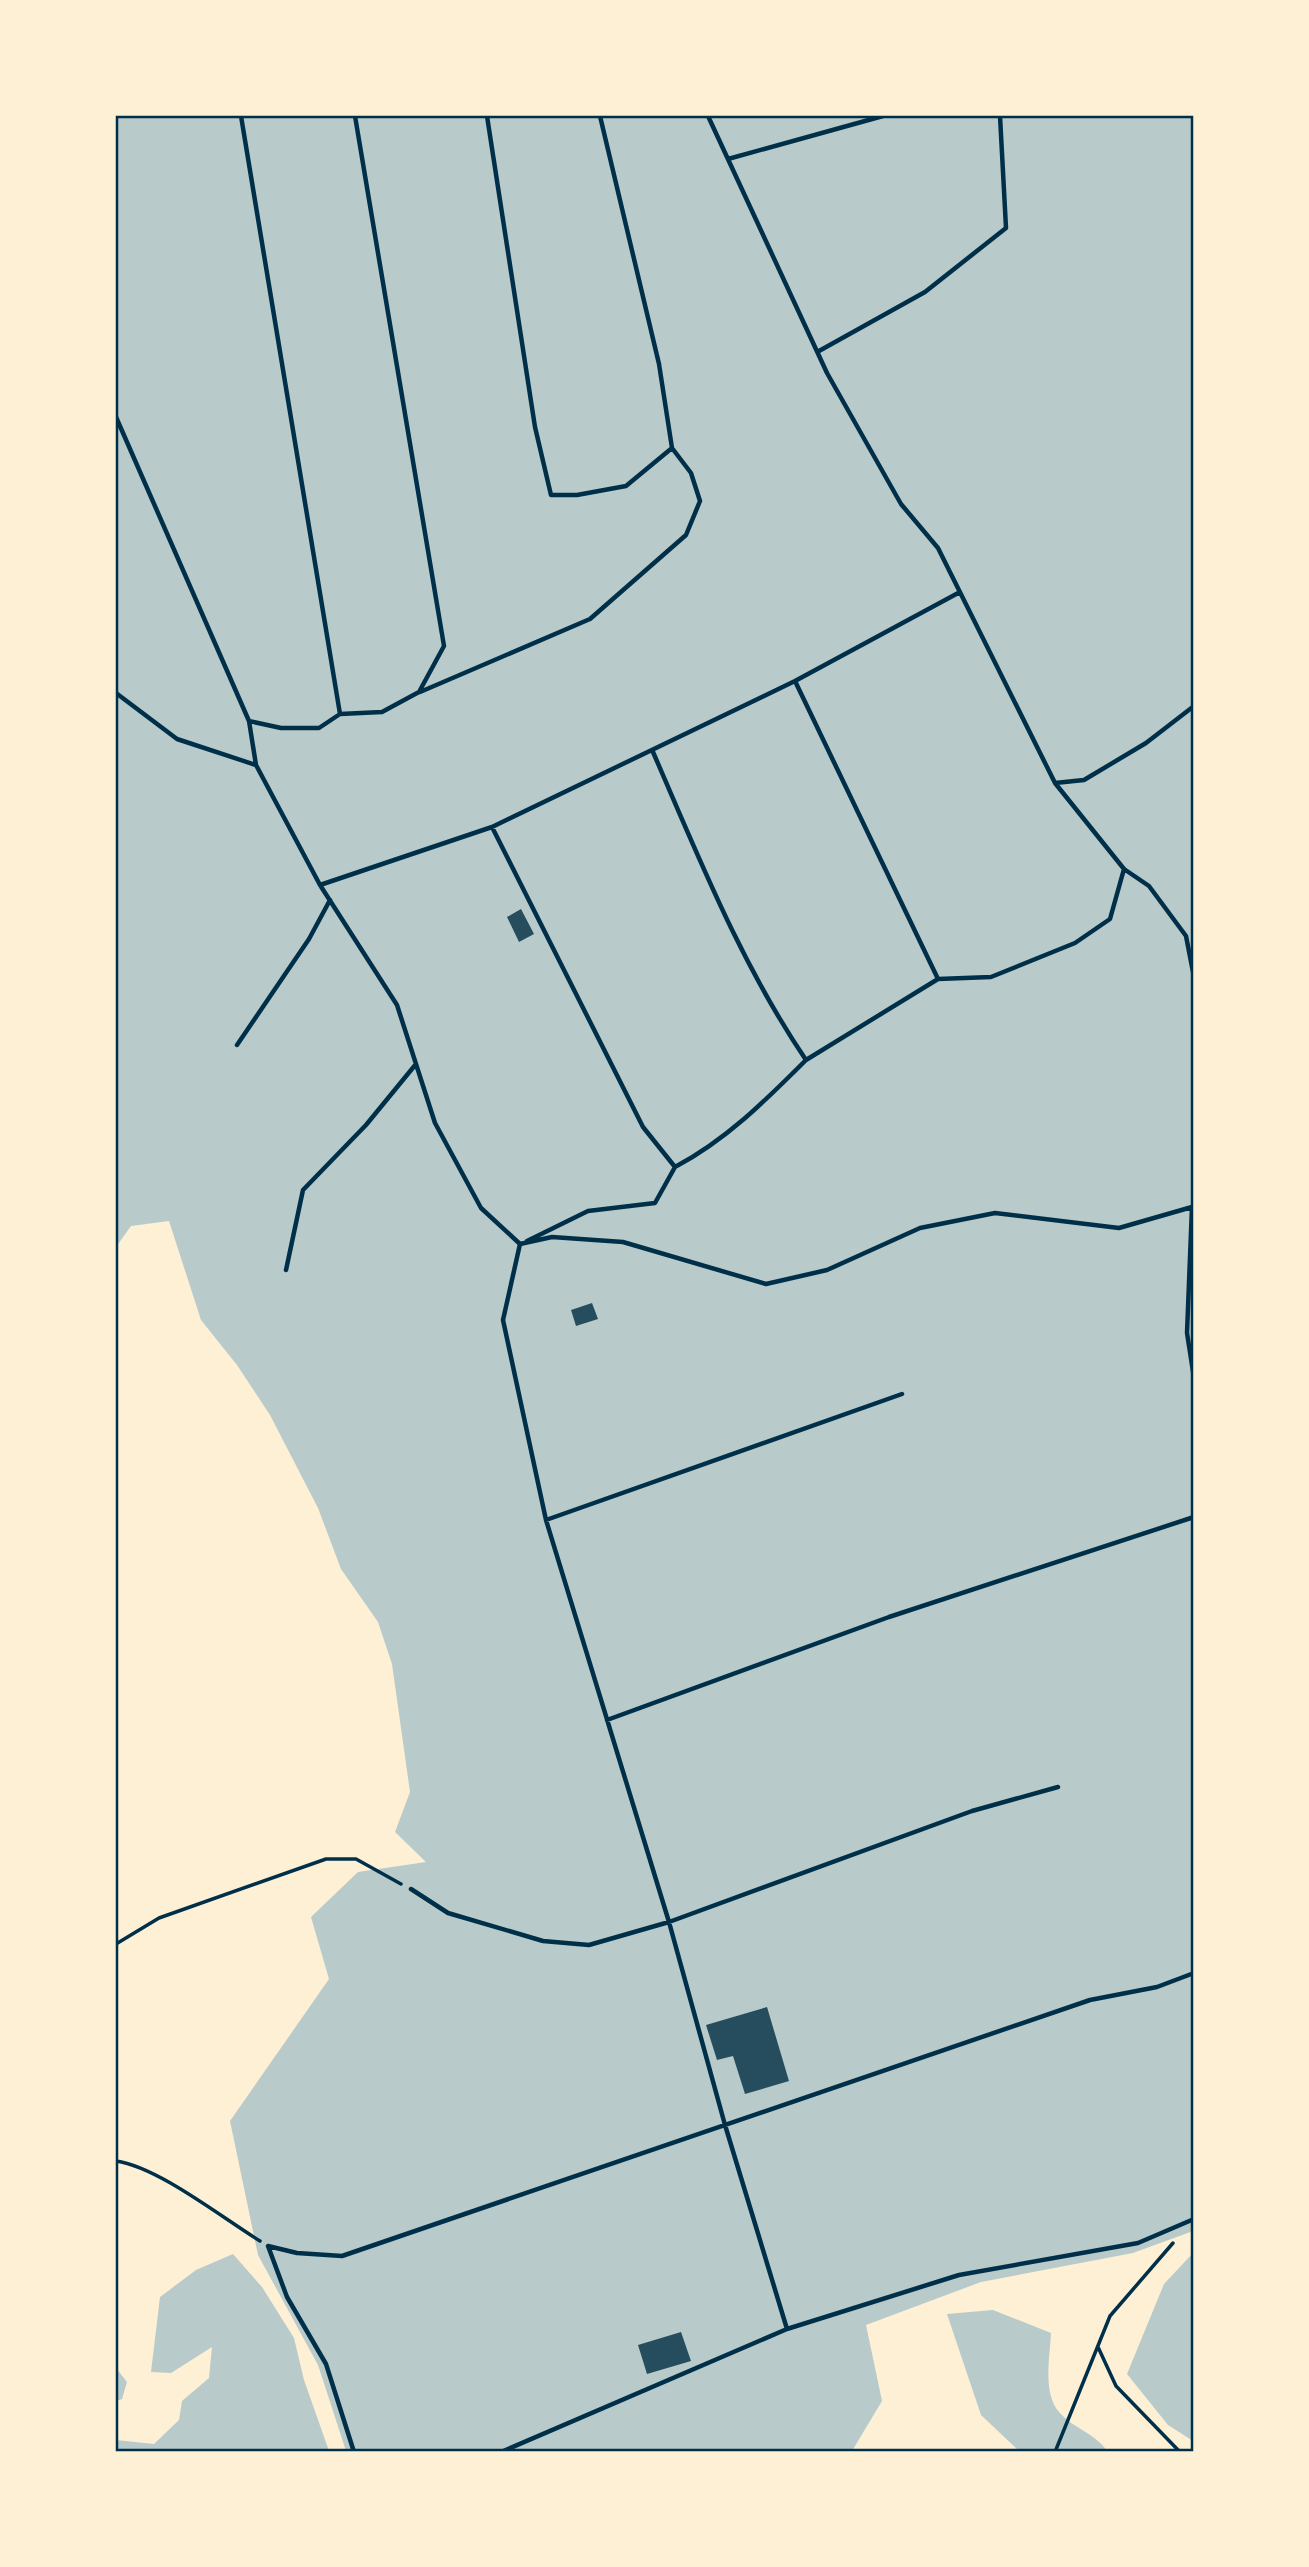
<svg xmlns="http://www.w3.org/2000/svg" width="1309" height="2567" viewBox="0 0 1309 2567" font-family="Rubik,sans-serif">
<style>
.green{fill:#b9caca}
.building{fill:#264d5e}
.lines{fill:none;stroke-linecap:round;stroke-linejoin:round}
.path{stroke:#003049;stroke-width:3.5}
.service{stroke:#003049;stroke-width:4.5}
.neatline{fill:none;stroke:#003049;stroke-width:2.5}
</style>
<rect width="100%" height="100%" fill="#fdf0d5"/>
<!-- green -->
<path class="green" d="M116,116h1077v2115l-60,22 -152,29 -115,43 16,76 -30,50h-506l-28,-86 -60,-110 -28,-134 99,-142 -18,-62 47,-45 68,-10 -31,-30 15,-40 -18,-128 -14,-42 -37,-53 -23,-61 -48,-93 -33,-50 -36,-45 -32,-99 -38,5 -15,21z
M1193,2253v188l-25,-16 -41,-51 37,-90z
M233,2254l29,33 32,51 10,42 25,71h-213v-11l38,4 25,-24 3,-19 27,-23 3,-31 -41,26 -20,-1 9,-75 36,-27z
M993,2310l58,23c-1,24 -9,61 9,80 14,16 35,20 47,38h-88l-38,-36 -34,-101z
M116,2368l11,14 -5,17 -6,2z"/>
<!-- building -->
<path class="building" d="M521,909l13,25 -15,8 -12,-25z
M592,1303l6,16 -22,7 -5,-16z
M767,2007l22,74 -44,13 -12,-38 -16,4 -11,-35z
M681,2332l10,29 -44,13 -9,-29z"/>
<g class="lines">
<!-- path -->
<path class="path" d="M116,1944l43,-26 167,-59h30l45,25
M116,2161c42,6 105,56 144,80
M1098,2347l18,39 64,66
M1055,2452l55,-136 63,-73"/>
<!-- service -->
<path class="service" d="M241,116l99,598
M487,116l48,311 16,68h26l49,-9 46,-38
M708,116l119,257 74,131 37,44 117,235 69,86 25,17 37,50 8,41
M728,159l155,-43
M819,351l106,-59 81,-64 -6,-112
M116,417l133,304 7,44 64,120 77,120 38,118 46,85 39,36 -17,76 43,200 123,402 56,203 62,204
M795,681l143,298 53,-2 84,-34 35,-24 14,-50
M420,692l170,-73 96,-84 14,-34 -9,-28 -19,-25 -13,-84 -59,-248
M116,693l61,46 79,26
M249,721l32,7h38l21,-14 42,-2 37,-20 25,-46 -89,-530
M653,752c46,106 88,212 153,308l132,-81
M1055,783l29,-3 62,-37 48,-37
M492,827l151,300 32,40c51,-27 90,-66 131,-107
M320,885l172,-58 303,-146 165,-89
M237,1045l72,-106 21,-39
M527,1241l61,-30 67,-8 20,-36
M520,1244l32,-7 71,5 143,42 61,-14 93,-42 75,-15 124,15 73,-21 -5,126 7,45
M286,1270l17,-80 63,-65 50,-61
M546,1520l356,-126
M607,1720l282,-103 305,-100
M411,1889l37,24 95,28 46,4 80,-23 303,-111 86,-24
M354,2452l-28,-88 -39,-67 -19,-51 29,7 45,3 748,-256 67,-13 37,-14
M501,2452l286,-123 172,-54 179,-32 56,-24"/>
</g>
<!-- border -->
<rect width="1309" height="2567" fill="none" stroke="#fdf0d5" stroke-width="234"/>
<rect x="117" y="117" width="1075" height="2333" class="neatline"/>
</svg>
